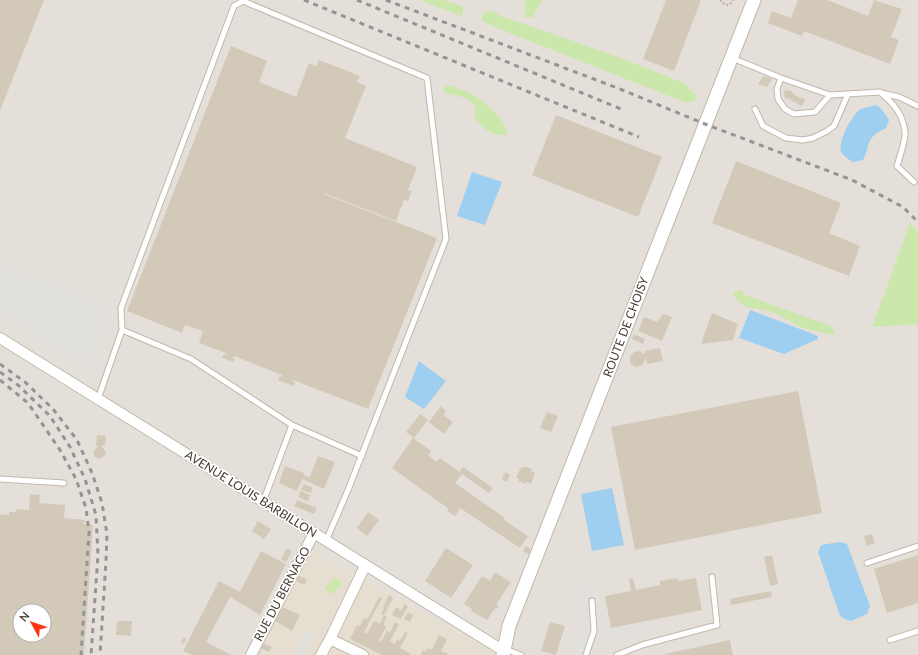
<svg xmlns="http://www.w3.org/2000/svg" width="918" height="655" viewBox="0 0 918 655" font-family="Lato,sans-serif">
<style>
.residential{fill:#e6dfd1}
.industrial{fill:#e4dfd9;fill-rule:evenodd}
.green{fill:#cce7ab}
.parking{fill:#e2e0dc}
.water{fill:#9ecef0}
.building{fill:#d3c9b9;fill-rule:evenodd}
.lines{fill:none;stroke-linecap:round;stroke-linejoin:round}
.service-casing{stroke:#c0b8a9;stroke-width:7}
.minor-casing{stroke:#c0b8a9;stroke-width:12}
.tertiary-casing{stroke:#c0b8a9;stroke-width:15}
.path{stroke:#bfb197;stroke-width:2;stroke-dasharray:2 2;stroke-linecap:butt}
.service{stroke:#fff;stroke-width:5}
.minor{stroke:#fff;stroke-width:10}
.tertiary{stroke:#fff;stroke-width:13}
.rail{stroke:#949494;stroke-width:3;stroke-dasharray:5 5;stroke-linecap:butt}
.labels{text-anchor:middle;stroke-width:3.5;stroke-linejoin:round;paint-order:stroke}
.street-label{font-size:12px;fill:#443d33;stroke:#fff}
</style>
<rect width="100%" height="100%" fill="#f2ede3"/>
<!-- residential -->
<path class="residential" d="M311,551l173,96 18,8h-248z"/>
<!-- industrial -->
<path class="industrial" d="M0,0h918v655h-416l-18,-8 -173,-96 -57,104h-254zM20,611h24v24h-24z"/>
<!-- green -->
<path class="green" d="M419,0h24l19,6 1,2 -1,8z
M525,0h17l-9,17 -8,1z
M493,11l8,5 109,38 72,28 15,14 -1,4 -9,3 -188,-74 -17,-9 1,-8z
M446,85c11,2 23,7 32,13 10,7 30,24 29,36l-11,1 -10,-5 -11,-11 -1,-4 2,-7c-7,-12 -19,-12 -31,-15l-2,-4z
M910,223l8,9v92l-46,3z
M741,290l4,5 86,31 4,7 -2,2 -30,-7 -28,-15 -15,-4 -14,-2 -11,-9 -2,-6z
M336,577l6,7 -11,11 -6,-7z"/>
<!-- parking -->
<path class="parking" d="M0,262l111,45 -23,61 -88,-53z
M918,537v11l-43,15 -5,-11z
M596,587l6,44 46,-9 1,10 -59,12 -4,11h-15l8,-33 -5,-31z
M306,631l7,3 -10,21h-9z"/>
<!-- water -->
<path class="water" d="M877,105l6,6 6,9 -3,8c-22,11 -14,14 -23,32l-10,2c-5,-3 -10,-6 -12,-11 -3,-10 11,-37 20,-42 5,-2 11,-3 16,-4z
M472,172l30,10 -17,43 -28,-9z
M750,310l68,26v3l-34,15 -42,-15 -3,-1z
M419,361l27,20 -22,28 -19,-12z
M612,488l12,57 -32,6 -11,-57z
M840,542l7,2 23,62 -3,8 -16,7 -6,-2 -5,-3 -22,-64 3,-7z"/>
<!-- building -->
<path class="building" d="M0,0h44l-44,111z
M666,0h35l-27,71 -31,-12z
M798,0h29l41,16 6,-16 28,9 -11,28 8,3 -9,24 -86,-33 -2,5 -34,-13 4,-12 19,7z
M231,46l36,15 -8,21 37,15 13,-34 7,3 3,-6 41,16 -3,6 9,4 -21,52 72,29 -9,23 4,1 -4,10 -4,-1 -8,21 -72,-28v1l113,44 -69,171 -75,-29 -1,1 3,1 -1,4 -16,-6 2,-4 2,1v-2l-48,-19 -1,2 2,1 -1,3 -12,-4 2,-4 2,1v-2l-27,-10 4,-12 -18,-6 -3,8 -55,-22z
M763,76l9,3 -5,8 -9,-3z
M784,90l8,1 1,3 5,3 7,2 -3,7 -6,-3 1,-3 -2,3 -5,-4 -5,-1z
M556,115l106,42 -24,60 -106,-42z
M736,161l105,42 -12,30 31,13 -11,30 -137,-53z
M712,313l26,11 -5,16 -32,4z
M663,314l9,3 -10,24 -24,-10 6,-14 13,5 3,-3z
M634,334l11,5 -2,5 -11,-5z
M660,348l3,13 -16,3 -1,-8 -2,6 -3,4 -6,1 -5,-4v-7l4,-4 6,-1 3,3 2,-1v-2z
M798,391l24,122 -187,37 -24,-123z
M441,406l5,5 -3,4 10,7 -9,12 -15,-12z
M547,412l11,4 -7,16 -11,-4z
M420,414l8,6 -14,18 -8,-6z
M97,435l9,1 -1,9h-3v2l3,4 1,3 -3,3 -3,2 -5,-2 -2,-4 4,-6v-2h-1z
M413,438l18,13 -3,4 8,7 4,-4 19,14 4,-5 30,21 -4,5 -27,-19 -7,9 50,35 -1,2 24,16 -8,12 -60,-40 -5,8 -8,-5 2,-2 -57,-41z
M318,456l17,6 -11,27 -22,-10 -5,12 -18,-8 6,-17 19,7 -1,2 7,2z
M524,466l8,3 -1,2 4,2 -4,11 -4,-2 -1,2 -8,-3 1,-2 -3,-1 5,-11 2,1z
M505,472l5,3 -3,7 -5,-2z
M304,484l9,4 -2,5 -10,-3z
M301,491l9,4 -2,6 -10,-4z
M30,494l10,1 -1,8 26,2 -1,13 21,2 -1,4 9,1 -9,130h-84v-141l9,1v-3h7v-3l13,1zM20,611h24v24h-24z
M297,500l20,8 -3,6 -20,-8z
M368,512l11,8 -12,16 -10,-8z
M258,521l13,8 -7,10 -12,-8z
M872,534l3,9 -8,3 -3,-10z
M525,546l6,3 -2,5 -6,-2z
M287,548l5,3 -6,11 -5,-3z
M446,548l27,17 -22,33 -26,-17z
M261,551l25,13 -26,51 -30,-18 -24,45 25,13h-39l-9,-4 36,-70 21,11z
M772,555l6,29 -8,2 -6,-29z
M918,555v48l-31,10 -13,-44z
M495,572l16,10 -15,23 3,1 -3,3 -1,-1 -8,12 -16,-9 1,-2 -8,-5 18,-28 8,5z
M299,576l8,4 -3,5 -8,-4z
M633,578l3,12 24,-5v-4l17,-3 1,3 18,-3 6,32 -91,18 -6,-32 26,-5 -2,-12z
M771,591l1,6 -41,8 -1,-6z
M389,595l4,3 -9,17 3,2 -4,8 3,2 -7,13 2,2 6,-11 3,2 5,-11 4,2 -9,17 5,3 2,-4 3,1 5,-9 3,1 -8,15 10,5 -1,2h-27l-32,-16 7,-14 3,1 4,-8 3,2 12,-23 3,1 -18,34 3,2 7,-13 6,3 4,-9 -3,-1 3,-6 -1,-1z
M404,604l4,2 -7,13 -9,-4 4,-8 6,3z
M282,607l18,8 -8,16 -17,-10z
M408,612l5,3 -3,7 -6,-3z
M117,621h15l-1,15 -15,-1z
M550,622l15,4 -9,29 -15,-4z
M439,635l8,4 -6,12 7,3 -1,1h-26l2,-5 3,2 2,-4 4,2z
M184,637l2,2 -2,5 -3,-2z
M730,640l3,15h-68v-1z
M264,643l8,4 -3,5 -8,-4z"/>
<g class="lines">
<defs>
<path id="service" d="M732,58l49,20 49,17 50,-3c13,11 23,22 25,40 1,7 -6,27 -8,34l17,16
M781,78l-4,11 1,10 7,10 9,5 21,-2 15,-17
M881,93l18,4 19,9
M755,109l8,17 23,12 17,2 10,-2 14,-7 7,-5 14,-32
M98,399l24,-69
M0,479l64,4
M263,502l29,-77
M326,541l22,-51 98,-251 -19,-161 -184,-77 -9,5 -113,302 1,22 69,29 101,66 70,31
M867,563l51,-17
M890,640l28,-9
M505,649l16,6
M586,655l8,-24 -2,-30
M617,655l25,-10 75,-20 -5,-48"/>
<path id="minor" d="M0,338l499,310 5,1
M330,639l33,16
M251,655l63,-122
M321,655l9,-16 35,-73"/>
<path id="tertiary" d="M503,655l6,-29 245,-626"/>
</defs>
<!-- service casing -->
<use href="#service" class="service-casing"/>
<!-- minor casing -->
<use href="#minor" class="minor-casing"/>
<!-- tertiary casing -->
<use href="#tertiary" class="tertiary-casing"/>
<!-- path -->
<path class="path" d="M720,0l5,5 5,-1 3,-4"/>
<!-- service -->
<use href="#service" class="service"/>
<!-- minor -->
<use href="#minor" class="minor"/>
<!-- tertiary -->
<use href="#tertiary" class="tertiary"/>
<!-- rail -->
<path class="rail" d="M304,0l335,137
M357,0l264,109
M386,0l234,89 85,35 147,56 51,27 15,15
M0,364l25,18 28,27 24,31 15,33 10,30 5,31 -1,27 -6,94
M0,372l18,13 32,31 20,31 15,32 11,36 2,40 -7,100
M0,380l28,23 32,47 16,29 10,29 3,24 -8,123"/>
</g>
<g class="labels">
<!-- street labels -->
<g class="street-label">
<text transform="translate(626 327) rotate(-69)" y="4">ROUTE DE CHOISY</text>
<text transform="translate(251 494) rotate(32)" y="4">AVENUE LOUIS BARBILLON</text>
<text transform="translate(282 594) rotate(-62)" y="4">RUE DU BERNAGO</text>
</g>
</g>
<!-- north arrow -->
<g transform="translate(32 623) rotate(310)"><circle r="19" fill="#ffffff" stroke="#b4b1ad"/>
<path d="M0-3L7 15L0 10L-7 15Z" fill="#fb3511"/>
<text y="-6" font-size="11" font-weight="bold" text-anchor="middle" fill="#443d33">N</text>
</g>
</svg>
